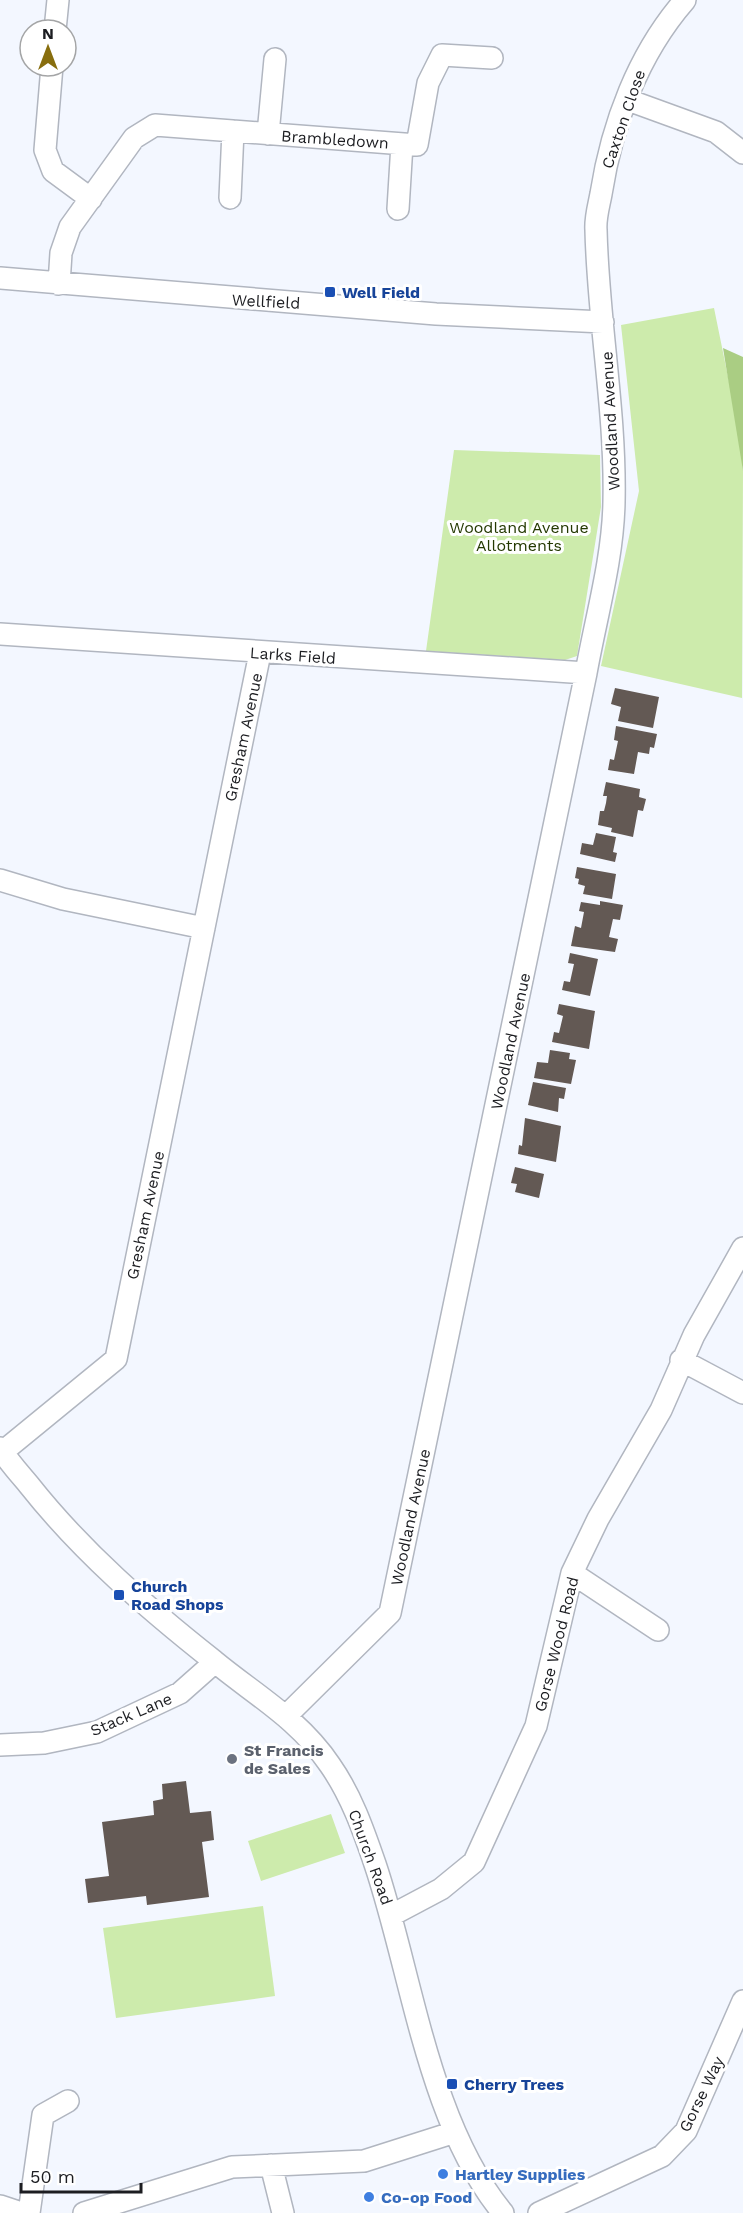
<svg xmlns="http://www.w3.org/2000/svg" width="743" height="2213" viewBox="0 0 743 2213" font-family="'Work Sans',sans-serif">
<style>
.green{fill:#cdebac}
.forest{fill:#aacd83}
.building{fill:#635954}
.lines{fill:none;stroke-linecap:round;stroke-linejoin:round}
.minor-casing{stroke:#b1b6c0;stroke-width:24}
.minor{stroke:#fff;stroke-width:21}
.transit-dot{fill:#1a4fb4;stroke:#fff;stroke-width:2}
.worship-dot{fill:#6b7280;stroke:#fff;stroke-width:2}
.shop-dot{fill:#3f7fe0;stroke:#fff;stroke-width:2}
.labels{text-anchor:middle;stroke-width:6;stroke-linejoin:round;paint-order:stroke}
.street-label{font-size:16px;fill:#1c1d21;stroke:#fff}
.transit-label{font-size:16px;font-weight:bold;fill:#164399;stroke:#fff;text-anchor:start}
.park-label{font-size:16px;fill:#243902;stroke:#fff}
.worship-label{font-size:16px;font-weight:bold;fill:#5b616d;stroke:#fff;text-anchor:start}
.shop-label{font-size:16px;font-weight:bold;fill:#366cbe;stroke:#fff;text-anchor:start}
</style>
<rect width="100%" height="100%" fill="#f3f7ff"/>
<!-- green -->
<path class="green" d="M714,308l25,123 4,40 -1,227 -141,-32 38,-175 -18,-166z
M454,450l146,5 1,52 -24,149 -12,4 -139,-9z
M331,1814l14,39 -84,28 -13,-40z
M263,1906l12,90 -159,22 -13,-90z"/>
<!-- forest -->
<path class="forest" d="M723,348l20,9v114z"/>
<!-- building -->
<path class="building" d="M615,688l44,9 -6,31 -35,-7 3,-14 -10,-3z
M616,726l41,8 -3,14 -4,-1 -1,7 -11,-2 -4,22 -26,-4 2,-11 4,1 4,-19 -4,-1z
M606,782l34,7 -1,8 7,2 -3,12 -5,-1 -5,27 -22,-5 1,-4 -14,-3 2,-14h4l2,-8 1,-7h-4z
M596,833l20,4 -3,15 4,1 -2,9 -35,-8 2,-11 11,2z
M577,867l39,7 -4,25 -29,-5 2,-8 -7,-2 1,-5 -4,-1z
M600,901l23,4 -3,15 -7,-1 -4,18 9,2 -3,13 -44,-6 4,-20 6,2 3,-16 -5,-1 2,-9 19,3z
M570,953l28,6 -8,37 -28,-6 2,-9 6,1 4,-18 -6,-1z
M559,1004l36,7 -6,38 -37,-7 2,-10 5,1 4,-17 -6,-2z
M550,1050l20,3 -1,6 7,1 -5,24 -37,-6 3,-16 11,1z
M533,1082l33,6 -2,11 -5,-1 -1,14 -30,-7z
M525,1118l36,8 -5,36 -38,-8 1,-9 3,1z
M515,1167l29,7 -5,24 -24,-6 2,-8 -6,-1z
M186,1781l4,32 21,-2 3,29 -12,2 7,55 -62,8 -1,-9 -58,7 -3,-24 24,-3 -7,-54 52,-7 -1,-14 10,-2 -1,-15z"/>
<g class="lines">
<defs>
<path id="minor" d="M55,30l3,-30
M52,66l-7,84 8,21 38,28
M628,100l88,32 27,21
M268,134l7,-75
M230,198l3,-67
M398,209l4,-65
M0,278l436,36 167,8
M59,284l2,-31 9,-26 64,-89 21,-13 262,20 11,-62 14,-28 50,3
M0,634l586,39
M0,880l63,19 141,29
M681,1360l62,33
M0,1448c8,13 19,25 29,37 53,67 118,123 185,176 41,34 85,58 116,104 21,30 33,64 45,99 37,110 53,258 128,349
M0,1454l116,-95 144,-706
M572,1573l86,57
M287,1715l103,-102 196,-940c10,-56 27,-114 28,-171 2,-91 -16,-181 -18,-272 -1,-12 3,-25 5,-36 11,-70 37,-140 84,-194
M0,1745l44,-2 53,-11 83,-39 35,-31
M392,1915l49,-26 33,-27 62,-136 36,-153 26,-54 63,-109 33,-75 49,-87
M271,2165l12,48
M0,2206l21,7
M29,2213l14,-98 25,-14
M84,2213l148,-46 132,-6 91,-29
M539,2213l123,-57 24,-25 57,-130"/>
</defs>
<!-- minor casing -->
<use href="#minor" class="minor-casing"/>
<!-- minor -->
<use href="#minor" class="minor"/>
</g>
<!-- markers -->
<g class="transit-dot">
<rect x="324" y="286" width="12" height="12" rx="3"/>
<rect x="113" y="1589" width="12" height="12" rx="3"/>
<rect x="446" y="2078" width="12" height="12" rx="3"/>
</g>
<circle class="worship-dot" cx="232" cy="1759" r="6"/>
<g class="shop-dot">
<circle cx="443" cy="2174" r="6"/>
<circle cx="369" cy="2197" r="6"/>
</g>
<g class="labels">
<!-- street labels -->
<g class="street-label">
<text transform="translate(623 119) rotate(-71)" y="6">Caxton Close</text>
<text transform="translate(335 139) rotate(4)" y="6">Brambledown</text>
<text transform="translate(266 301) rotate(3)" y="6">Wellfield</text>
<text transform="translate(610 421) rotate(-93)" y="6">Woodland Avenue</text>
<text transform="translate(293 655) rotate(4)" y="6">Larks Field</text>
<text transform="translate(243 737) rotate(-78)" y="6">Gresham Avenue</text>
<text transform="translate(510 1041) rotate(-78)" y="6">Woodland Avenue</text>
<text transform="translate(145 1215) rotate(-78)" y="6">Gresham Avenue</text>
<text transform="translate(410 1517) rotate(-78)" y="6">Woodland Avenue</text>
<text transform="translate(556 1644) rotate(-76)" y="6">Gorse Wood Road</text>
<text transform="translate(131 1714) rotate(-23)" y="6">Stack Lane</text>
<text transform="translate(371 1857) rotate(70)" y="6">Church Road</text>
<text transform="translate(701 2094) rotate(-64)" y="6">Gorse Way</text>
</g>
<!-- transit labels -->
<g class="transit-label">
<text x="342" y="298">Well Field</text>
<text x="131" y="1592">Church<tspan x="131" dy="18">Road Shops</tspan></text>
<text x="464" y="2090">Cherry Trees</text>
</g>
<!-- park labels -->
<g class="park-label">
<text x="519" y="533">Woodland Avenue<tspan x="519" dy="18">Allotments</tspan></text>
</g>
<!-- worship labels -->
<g class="worship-label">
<text x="244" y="1756">St Francis<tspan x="244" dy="18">de Sales</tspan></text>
</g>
<!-- shop labels -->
<g class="shop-label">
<text x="455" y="2180">Hartley Supplies</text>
<text x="381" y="2203">Co-op Food</text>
</g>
</g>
<!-- north arrow -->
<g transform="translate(48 48)"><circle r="28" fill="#ffffff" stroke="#a4a5a6" stroke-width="1.5"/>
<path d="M0-4.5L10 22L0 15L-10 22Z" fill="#886e0e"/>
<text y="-9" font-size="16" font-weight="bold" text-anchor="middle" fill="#1c1d21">N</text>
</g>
<!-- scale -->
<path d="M21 2183v9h120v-9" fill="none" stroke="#1c1d21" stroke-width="3"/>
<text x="30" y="2183" font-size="18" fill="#1c1d21" stroke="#ffffff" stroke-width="4.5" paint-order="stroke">50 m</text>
</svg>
